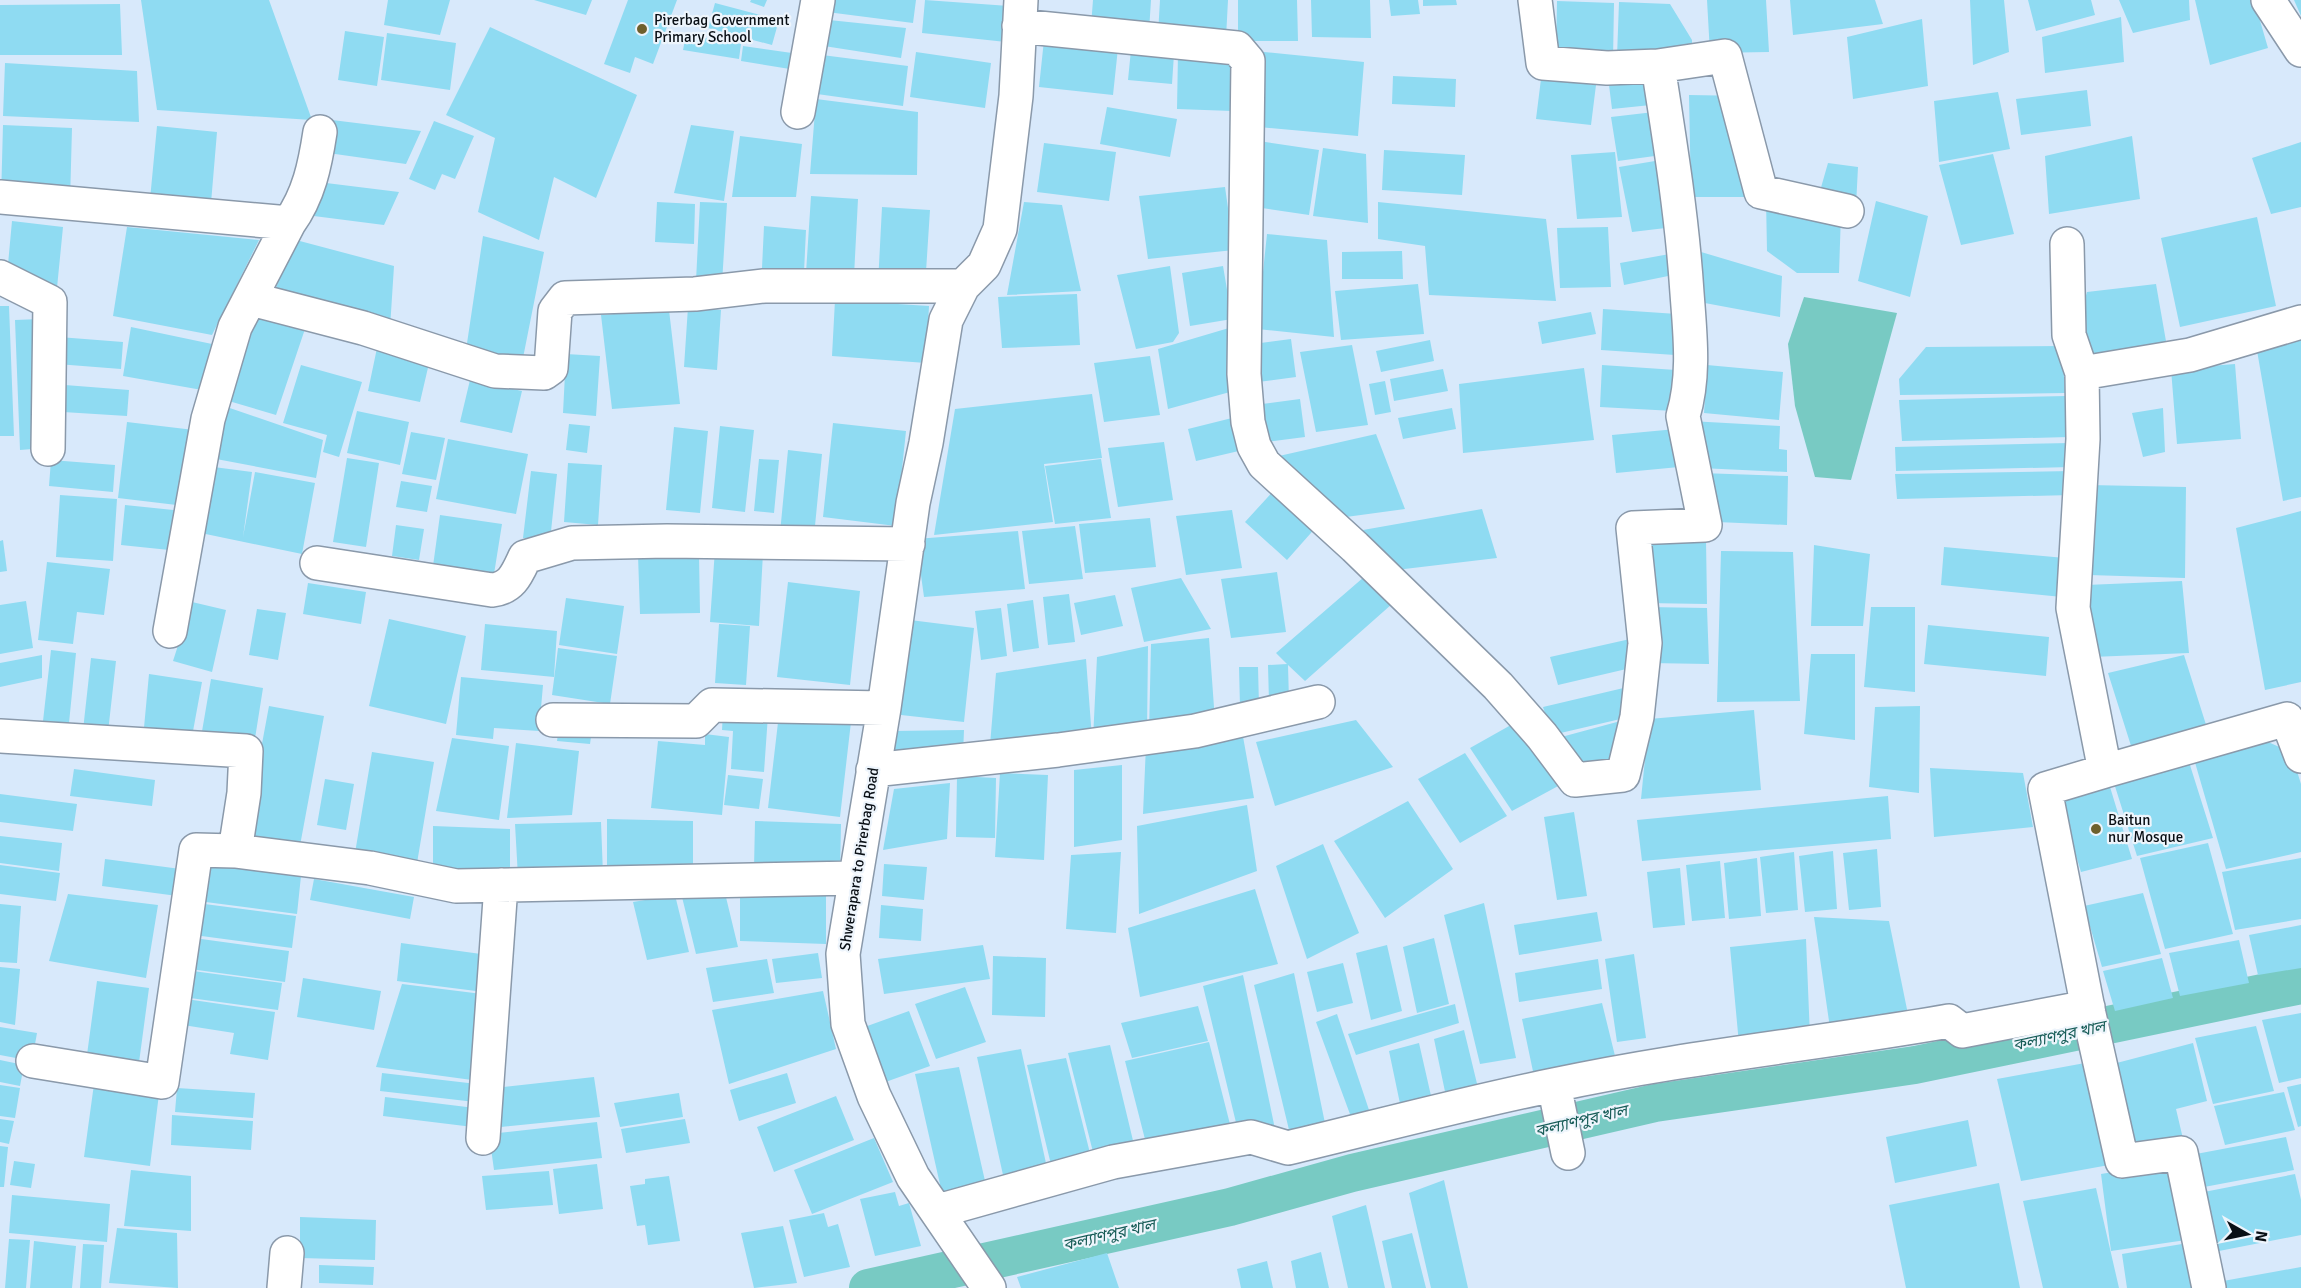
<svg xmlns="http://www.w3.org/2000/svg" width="2301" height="1288" viewBox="0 0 2301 1288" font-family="Signika,'Noto Sans Bengali',sans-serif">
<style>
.water{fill:#78cac3}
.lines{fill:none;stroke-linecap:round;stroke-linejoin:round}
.canal{stroke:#78cac3;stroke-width:38}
.building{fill:#8fdbf2}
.minor-casing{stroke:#8a99aa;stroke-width:36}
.minor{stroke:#fff;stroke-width:33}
.poi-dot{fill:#6e602d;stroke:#eef5fc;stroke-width:2}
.labels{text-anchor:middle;stroke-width:4.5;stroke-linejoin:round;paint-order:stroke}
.poi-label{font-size:15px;fill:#090f15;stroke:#eef5fc;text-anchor:start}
.street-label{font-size:15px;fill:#090f15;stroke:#eef5fc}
.water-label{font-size:16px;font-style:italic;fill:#185d58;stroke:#eef5fc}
</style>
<rect width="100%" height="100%" fill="#d8e9fb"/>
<!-- water -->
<path class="water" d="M1804,297l93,16 -46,167 -36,-3 -20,-71 -7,-62z"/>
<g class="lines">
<!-- canal -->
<path class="canal" d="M868,1288l362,-81 122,-34 303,-70 260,-38 386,-80"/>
</g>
<!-- building -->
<path class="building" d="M141,0h128l43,120 -155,-10z
M388,0h62l-10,35 -56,-10z
M534,0h58l-6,15z
M628,0h49l-24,64 -18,-7 -5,16 -26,-9z
M751,0h16l-3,7 -14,-5z
M829,0h87l-3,23 -86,-11z
M925,0l84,6 -3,36 -84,-9z
M1093,0h58l-2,31 -58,-5z
M1160,0h68l-2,38 -68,-4z
M1238,0h59l1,41h-60z
M1311,0h59l1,38 -59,-1z
M1389,0h29l2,14 -29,2z
M1423,0h33l1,5 -34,1z
M1707,0h59l3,52 -59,1z
M1790,0h85l8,24 -90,11z
M1970,0h34l5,52 -36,13z
M2028,0h63l4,15 -59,16z
M2119,0h70l1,20 -57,13z
M2195,0h59l14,48 -58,17z
M2294,0h7v16z
M1557,1l57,2 -1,57 -57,-2z
M1619,2l51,2 22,36v21l-75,-4z
M715,3l64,17 -7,25 -64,-17z
M120,4l2,51h-122v-50z
M2121,17l3,45 -79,11 -3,-36z
M1922,19l6,67 -75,13 -6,-62z
M829,20l77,8 -5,30 -77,-12z
M490,27l147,68 -41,103 -42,-21 -15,63 -61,-28 17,-74 -49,-23z
M345,31l39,6 -7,49 -39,-6z
M387,33l69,10 -6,47 -69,-10z
M686,35l55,9 -2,15 -56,-9z
M1044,40l74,8 -5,47 -74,-8z
M743,46l56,8 -3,16 -55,-9z
M1131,50l43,4 -2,30 -44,-4z
M916,52l75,11 -6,45 -75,-11z
M1264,52l100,10 -6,74 -99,-9z
M1178,53l55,3 -1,55 -55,-2z
M822,55l86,11 -5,40 -86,-12z
M5,63l132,8 2,51 -136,-6z
M1647,73l4,32 -39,4 -4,-32z
M1393,76l63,3 -1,28 -63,-3z
M1541,79l55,6 -5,40 -55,-6z
M2087,90l4,36 -70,9 -5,-36z
M1998,92l12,57 -71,13 -5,-61z
M1689,95l58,1 3,101h-59z
M816,99l102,13 -1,63 -107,-1z
M1107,107l70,12 -7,38 -70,-13z
M1654,112l8,43 -44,6 -7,-44z
M332,120l89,11 -15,33 -78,-11z
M434,121l40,15 -19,43 -13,-5 -7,16 -26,-11z
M3,125l69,3 -2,74 -69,-3z
M691,125l43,6 -10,70 -50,-8z
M157,126l60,6 -7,83 -61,-5z
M740,136l62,8 -6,53h-64z
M2132,136l8,63 -91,15 -4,-58z
M1259,141l60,9 -10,65 -60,-9z
M2301,142v65l-30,7 -19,-56z
M1044,143l72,9 -7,49 -72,-9z
M1323,148l43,6 2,69 -55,-7z
M1384,150l81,5 -3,40 -80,-5z
M1615,152l7,65 -45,2 -6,-64z
M1993,154l21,80 -53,11 -22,-80z
M1661,160l13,67 -42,5 -13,-65z
M1828,163l30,4 -2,39 -36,-15z
M310,181l89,11 -15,33 -78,-10z
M1225,187l9,63 -86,9 -9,-63z
M811,196l47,3 -4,77 -48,-3z
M1766,199l75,15 -2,59h-42l-30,-22z
M1876,201l52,15 -18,81 -52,-16z
M657,202l38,2 -1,40 -39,-2z
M700,202l27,1 -5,80 -26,-2z
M1024,202l38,3 19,86 -74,4z
M1378,202l168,17 10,82 -127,-6 -4,-49 -47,-7z
M882,207l48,3 -5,77 -47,-3z
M2257,217l19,89 -96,21 -19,-89z
M12,221l51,6 -7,71 -50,-12z
M764,226l42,4 -2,42 -42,-4z
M127,227l132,13 -47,95 -99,-19z
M1608,227l3,60 -51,1 -3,-60z
M1267,234l60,6 7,97 -77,-8z
M483,236l61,16 -22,111 -56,-13z
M296,240l98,26 -4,62 -118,-31z
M1691,249l91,27 -2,41 -86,-16z
M1402,251l1,28h-61v-27z
M1675,253l3,21 -54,11 -4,-22z
M1170,266l9,67 -6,9 -37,7 -19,-74z
M1223,266l9,53 -42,7 -8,-53z
M1418,284l6,50 -83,6 -6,-49z
M2156,284l11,63 -84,11 -6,-33 10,-33z
M1077,294l3,51 -78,3 -4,-51z
M835,300l94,6 -3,57 -94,-7z
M0,306h9l5,130h-14z
M688,307l33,3 -4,60 -33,-3z
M253,309l53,17 -30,89 -54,-16z
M1603,309l74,5 -2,41 -74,-5z
M669,310l11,94 -68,5 -11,-94z
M1591,312l5,22 -54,10 -4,-22z
M40,319l5,129 -25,2 -5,-130z
M131,327l81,17 -10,46 -79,-14z
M2301,327v170l-18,4 -28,-162z
M1229,328l1,64 -62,17 -10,-60z
M59,337l64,5 -2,27 -64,-5z
M1291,339l5,38 -38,5 -5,-38z
M1430,340l4,21 -53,11 -5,-21z
M1352,345l16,80 -52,7 -16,-80z
M2062,346l3,47 -165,2 -1,-16 27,-32z
M377,348l53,11 -10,43 -52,-11z
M566,354l34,2 -4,60 -33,-3z
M1150,356l10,59 -56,7 -10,-59z
M2235,364l6,75 -64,5 -6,-75z
M301,365l61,17 -23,75 -16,-5 4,-17 -44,-12z
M1602,365l74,5 -2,41 -74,-4z
M1707,365l76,7 -4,48 -75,-7z
M1584,368l10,72 -131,13 -4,-69z
M1443,369l5,22 -54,10 -4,-22z
M470,380l52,11 -10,42 -52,-11z
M1385,381l6,31 -16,3 -6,-31z
M65,385l64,5 -2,26 -64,-4z
M1092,394l10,64 -58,6 9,58 -119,13 21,-126z
M2066,396l3,41 -167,4 -3,-41z
M1300,399l5,38 -38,5 -5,-38z
M221,405l102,35 -7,38 -105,-20z
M1452,408l4,21 -53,10 -5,-21z
M2163,408l2,44 -22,5 -11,-44z
M357,411l52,11 -9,43 -53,-12z
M1236,417l7,33 -47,11 -8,-32z
M1690,421l90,5 -1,23 8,1v22l-87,-4z
M127,422l67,8 -9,76 -67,-8z
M833,423l73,8 -10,95 -73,-9z
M569,424l21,2 -3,27 -21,-3z
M720,426l34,4 -9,82 -33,-4z
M674,427l34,4 -8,82 -34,-3z
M1676,429l3,38 -63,6 -4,-38z
M411,432l34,6 -9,42 -34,-6z
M1376,434l29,75 -59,8 -67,-61z
M448,439l80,15 -12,60 -80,-15z
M1164,442l9,58 -55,7 -10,-59z
M2070,443l1,24 -175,4 -1,-24z
M788,450l34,4 -8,82 -34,-3z
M347,458l32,5 -13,84 -33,-5z
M759,459l20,1 -5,53 -20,-2z
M1101,459l10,59 -56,6 -10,-58z
M51,460l64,5 -2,27 -64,-6z
M568,463l34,2 -4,60 -34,-3z
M206,466l46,6 -9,65 12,-65 60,11 -13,71 -106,-22z
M531,471l26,3 -7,67 -27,-3z
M2071,471l1,24 -175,4 -2,-25z
M1701,473l87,3 -1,49 -70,-3z
M401,481l31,5 -5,26 -31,-5z
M2089,485l97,2 -1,91 -96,-3z
M1277,487l41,38 -31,35 -42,-38z
M60,495l57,4 -4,62 -57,-4z
M125,505l58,6 -4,40 -58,-6z
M1482,509l15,49 -101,12 -33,-40z
M1232,510l10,58 -56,7 -10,-59z
M2301,511v171l-36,8 -29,-162z
M440,515l62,9 -8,50 -61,-8z
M1150,518l6,49 -71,6 -6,-49z
M396,525l28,4 -5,31 -27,-4z
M1075,526l8,53 -54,5 -7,-53z
M1018,531l7,58 -101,8 -8,-58z
M3,540l4,31 -7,1v-31z
M1644,540h62l1,64 -62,-1z
M1814,545l56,9 -7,72h-52z
M1944,547l121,11 -3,39 -121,-12z
M715,549l48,4 -4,73 -49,-4z
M1721,551l72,1 7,149 -83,1z
M699,554l1,59 -60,1 -2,-59z
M47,562l63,7 -6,46 -27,-3 -4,32 -35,-4z
M1277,572l9,60 -55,6 -10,-59z
M1364,577l28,27 -87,77 -17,-16 1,36 -20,1 -1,-37 19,-1 -11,-11z
M1181,578l30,51 -67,13 -13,-54z
M2182,581l7,72 -97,4 -6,-72z
M788,582l72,9 -10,94 -73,-8z
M308,583l58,9 -5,32 -58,-10z
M1069,594l6,48 -27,3 -5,-48z
M1115,595l8,31 -42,9 -7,-32z
M566,598l58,8 -7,48 -58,-9z
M1033,600l6,48 -26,4 -6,-48z
M26,601l7,47 -33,6v-49z
M192,602l34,8 -14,62 -39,-11z
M1647,607l60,1 2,56 -60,-1z
M1871,607h44v85l-51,-5z
M1001,608l6,48 -26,4 -6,-49z
M257,609l29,4 -8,47 -29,-5z
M389,619l77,17 -20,88 -77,-18z
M902,619l72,9 -10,94 -72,-8z
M485,624l72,7 -3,46 -73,-7z
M719,624l31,2 -4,59 -31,-2z
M1928,625l121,12 -3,39 -122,-12z
M1639,637l-4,30 -77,18 -8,-28z
M1209,638l6,83 -66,12 2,-89z
M1148,646l-1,87 -54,6 4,-82z
M558,648l59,8 -7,48 -58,-9z
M51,650l25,3 -8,80 -26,-3z
M1811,654h44v86l-51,-6z
M42,655v23l-42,9v-24z
M2184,655l24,76 -76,18 -24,-76z
M91,658l25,3 -9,80 -25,-2z
M1086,659l6,79 -103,19 7,-84z
M1239,667h19l1,39 -19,1z
M149,674l53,8 -13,71 -47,-4z
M461,677l82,8 -4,46 -45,-3 -1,11 -37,-4z
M211,679l52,9 -10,63 -53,-8z
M1632,686l-3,31 -77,18 -9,-28z
M269,706l55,10 -25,135 -55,-10z
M1920,706l-1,87 -50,-6 6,-80z
M1754,710l7,80 -120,9 8,-80z
M723,712l45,3 -4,57 -33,-3 2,-38 -11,-1z
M779,714l72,8 -11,95 -72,-9z
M1628,719l-4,45 -45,11 -25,-36z
M1356,720l37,47 -118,39 -19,-64z
M1518,721l42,64 -48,26 -42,-63z
M559,727l33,3 -2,14 -33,-3z
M964,730l-1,25h-70v-24z
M1242,731l12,67 -111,16 3,-69z
M705,734l24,3 -7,78 -71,-7 7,-67 47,4z
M452,738l57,8 -10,74 -63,-9z
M2268,742l23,10 10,32v68l-75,17 -32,-110z
M516,743l63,8 -7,64 -65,3z
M372,752l62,10 -17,101 -62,-10z
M1465,753l42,63 -47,27 -42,-64z
M2189,762l24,76 -76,18 -24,-76z
M1122,765v75l-48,7v-77z
M1930,768l93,5 10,54 -99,10z
M74,769l81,11 -3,26 -82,-10z
M1000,773l48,2 -4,85 -49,-3z
M728,775l35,4 -4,30 -35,-4z
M957,776l39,2 -1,60 -39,-1z
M325,779l29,5 -8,46 -29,-5z
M950,783l-3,56 -64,11 11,-61z
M2110,787l22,72 -51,13 -22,-73z
M0,794l77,10 -4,27 -73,-9z
M1888,796l3,43 -249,22 -5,-41z
M1408,801l45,68 -68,49 -51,-77z
M1247,805l10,66 -118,43 -2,-88z
M1574,812l13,84 -30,4 -13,-83z
M607,819l86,2v48l-86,-2z
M755,821l86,3 -1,47 -86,-3z
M601,822l2,53 -85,2 -3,-53z
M433,826l77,3v50l-77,-3z
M0,836l62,7 -3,28 -59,-8z
M2208,843l25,91 -68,15 -25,-91z
M1323,844l36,89 -52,26 -31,-93z
M1877,849l4,58 -32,3 -6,-57z
M1833,851l4,58 -32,3 -6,-56z
M1121,852l-5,81 -50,-4 5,-74z
M1794,852l4,58 -32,3 -6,-56z
M1757,858l4,58 -32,3 -5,-56z
M2301,858v61l-66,11 -13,-58z
M105,859l83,11 -3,27 -83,-11z
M1720,861l5,57 -33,3 -6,-56z
M203,863l98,13 -4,38 -99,-13z
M884,864l43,3 -3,33 -42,-4z
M0,865l60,8 -4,28 -56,-7z
M1680,868l5,57 -32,3 -6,-56z
M314,879l100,18 -4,22 -100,-19z
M724,889l14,58 -42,7 -14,-57z
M1255,889l23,75 -138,33 -12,-69z
M740,893l86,3v48l-86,-3z
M2143,893l18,61 -59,13 -18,-61z
M68,894l90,11 -12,73 -97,-17z
M675,895l14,57 -42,8 -14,-58z
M197,903l99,13 -4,32 -98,-13z
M1484,903l32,155 -36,6 -36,-149z
M0,904l21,2 -4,57 -17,-1z
M881,905l42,4 -2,32 -42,-3z
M1597,912l5,29 -83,14 -5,-30z
M1814,917l75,4 21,103 -79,11z
M2301,925v43l-43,7 -9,-40z
M194,938l95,13 -4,31 -95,-13z
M1434,938l15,66 -32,9 -14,-66z
M1806,939l4,98 -71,7 -9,-97z
M2239,940l10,43 -69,13 -11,-43z
M401,943l80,11 -5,37 -79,-10z
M983,945l7,34 -106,15 -6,-35z
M1387,945l15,66 -31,9 -15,-67z
M818,953l4,25 -46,5 -4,-24z
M1634,954l12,84 -29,4 -12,-83z
M993,956l53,2 -1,59 -53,-2z
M2162,958l11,40 -58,13 -12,-40z
M767,959l7,34 -61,9 -7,-34z
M1598,959l4,30 -83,13 -4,-29z
M1343,963l10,40 -36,9 -10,-40z
M0,967l20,2 -5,56 -15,-3z
M193,971l89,12 -4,27 -88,-12z
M1294,973l32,155 -36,6 -36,-149z
M1243,975l32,154 -36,6 -36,-149z
M303,978l78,13 -7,39 -77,-13z
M97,981l52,7 -11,82 -52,-8z
M402,984l80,10 -10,86 -96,-13z
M965,987l21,55 -50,17 -21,-55z
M823,991l13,58 -107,35 -17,-74z
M186,999l89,13 -7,48 -38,-6 4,-21 -51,-8z
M1602,1003l15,61 -82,17 -13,-62z
M1455,1004l4,19 -103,32 -8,-21z
M1198,1006l10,35 -76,17 -11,-35z
M909,1011l21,55 -50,18 -21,-55z
M2301,1013v65l-22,5 -17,-63z
M1337,1014l35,105 -18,6 -38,-103z
M2256,1026l18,65 -61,13 -18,-66z
M0,1027l37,6 -5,28 -32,-6z
M1464,1030l16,66 -32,10 -14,-67z
M1209,1042l24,94 -84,19 -24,-94z
M1419,1043l15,66 -31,9 -14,-67z
M2193,1043l14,58 -31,8 8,34 -52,13 -23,-91z
M1110,1045l26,108 -41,7 -27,-107z
M1021,1049l28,128 -44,7 -28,-127z
M1066,1058l27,107 -40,8 -26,-108z
M0,1060l24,5 -4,21 -20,-4z
M2085,1063l24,102 -88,16 -24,-102z
M959,1067l29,127 -44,8 -29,-128z
M382,1073l95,11 -2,18 -95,-11z
M787,1073l9,30 -57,18 -9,-31z
M594,1077l6,40 -99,10 -6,-39z
M94,1084l65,10 -9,72 -66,-9z
M2301,1084v42l-3,1 -11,-40z
M0,1085l20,3 -5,30 -15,-2z
M177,1088l78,5 -2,25 -78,-6z
M2284,1092l11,38 -70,15 -11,-39z
M679,1093l4,24 -63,10 -6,-24z
M836,1096l18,44 -80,32 -17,-45z
M385,1097l90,11 -2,19 -90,-11z
M172,1115l81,6 -2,29 -80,-5z
M0,1119l14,2 -5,23 -9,-2z
M685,1119l5,24 -64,10 -5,-24z
M1968,1120l9,46 -82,17 -9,-46z
M597,1122l5,36 -108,12 -5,-36z
M2286,1137l8,33 -90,17 -8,-33z
M874,1138l19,44 -81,32 -18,-44z
M0,1146l8,1 -4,40h-4z
M14,1161l21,3 -4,24 -21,-3z
M597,1164l6,45 -44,5 -6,-45z
M131,1170l60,6v55l-67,-5z
M549,1171l4,34 -67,5 -4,-34z
M2119,1171l1,8 57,-8 9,69 -75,11 -10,-77z
M2295,1174l6,26v35l-82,16 -15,-59z
M669,1176l11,65 -32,4 -3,-20 -8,1 -7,-40 15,-2v-5z
M1444,1180l24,108h-37l-22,-95z
M1999,1183l21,105h-114l-17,-83z
M2096,1188l23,100h-76l-20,-87z
M895,1192l4,14 10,-3 12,43 -46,10 -15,-57z
M12,1195l98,9 -3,38 -98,-9z
M1366,1205l19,83h-37l-16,-72z
M824,1213l4,14 10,-3 12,43 -46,10 -15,-57z
M300,1217l76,3 -1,40 -75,-2z
M783,1226l14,57 -43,5 -13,-55z
M117,1228l60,5 1,55 -69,-5z
M1412,1233l14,55h-34l-10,-47z
M9,1239l21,1 -4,48h-21z
M34,1241l42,5 -4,42h-42z
M2188,1243l6,45h-67l-5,-34z
M83,1244l21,1 -3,43h-21z
M1321,1252l8,36h-33l-5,-27z
M1107,1253l12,35h-98l-4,-11z
M1267,1261l6,27h-32l-4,-19z
M319,1265l55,2 -1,18 -54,-2z
M2301,1267v21h-76l-2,-7z"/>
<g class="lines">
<defs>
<path id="minor" d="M2268,0l33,50
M1019,26l218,22 11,13 -4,313 4,48 6,24 10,18 91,83 143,139 44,50 33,44 48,-5 14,-58 8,-74 -12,-115 72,-3 -22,-109c12,-40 7,-82 4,-123 -5,-77 -17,-151 -29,-227l-51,2 -64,-5 -8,-63
M1658,66l67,-10 36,136 86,19
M798,112l20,-112
M0,197l289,26 -54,104 -27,92 -38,212
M289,223c20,-28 26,-58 31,-91
M2067,244l2,91 13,38 1,66 -10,169 32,163 -60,18 44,225 33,147 59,-8 28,135
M0,277l50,25 -2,147
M251,299l112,29 132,43 49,2 7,-5 4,-57 10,-13 130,-4 69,-8h199
M2082,373l108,-18 111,-33
M317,563l175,27c20,-2 25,-16 33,-33l47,-14 95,-2 241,3
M553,720l143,1 16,-16 172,3
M0,736l246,15 -2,42 -9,58
M873,770l185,-20 137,-19 123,-29
M2105,771l182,-52 14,37
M33,1061l129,21 34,-232 39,1 135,17 86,18 399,-8
M1554,1085l14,68
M483,1138l18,-253
M938,1211l175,-49 138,-25 37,11c88,-21 177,-45 266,-63 130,-28 264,-41 395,-64l13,10 126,-24
M284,1288l3,-35
M989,1288l-76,-111 -39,-81 -26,-72 -5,-70 41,-246 29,-205 13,-60 20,-123 17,-34 21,-21 16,-36 16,-133 5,-96"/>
</defs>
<!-- minor casing -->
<use href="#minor" class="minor-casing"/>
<!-- minor -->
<use href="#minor" class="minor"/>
</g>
<!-- markers -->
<g class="poi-dot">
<circle cx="642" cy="29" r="6"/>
<circle cx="2096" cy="829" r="6"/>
</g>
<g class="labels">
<!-- poi labels -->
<g class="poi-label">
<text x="654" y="25">Pirerbag Government<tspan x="654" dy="17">Primary School</tspan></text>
<text x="2108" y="825">Baitun<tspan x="2108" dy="17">nur Mosque</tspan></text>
</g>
<!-- street labels -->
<g class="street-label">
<text transform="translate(859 859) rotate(-81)" y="5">Shwerapara to Pirerbag Road</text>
</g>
<!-- water labels -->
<g class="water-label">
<text transform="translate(2059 1035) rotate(-12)" y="6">কল্যাণপুর খাল</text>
<text transform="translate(1581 1120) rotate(-13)" y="6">কল্যাণপুর খাল</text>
<text transform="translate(1109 1234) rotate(-13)" y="6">কল্যাণপুর খাল</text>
</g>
</g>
<!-- north arrow -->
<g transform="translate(2247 1234) rotate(99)" stroke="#eef5fc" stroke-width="4.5" paint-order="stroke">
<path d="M0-4.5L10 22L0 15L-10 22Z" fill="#090f15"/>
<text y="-9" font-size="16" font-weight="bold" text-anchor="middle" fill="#090f15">N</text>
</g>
</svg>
